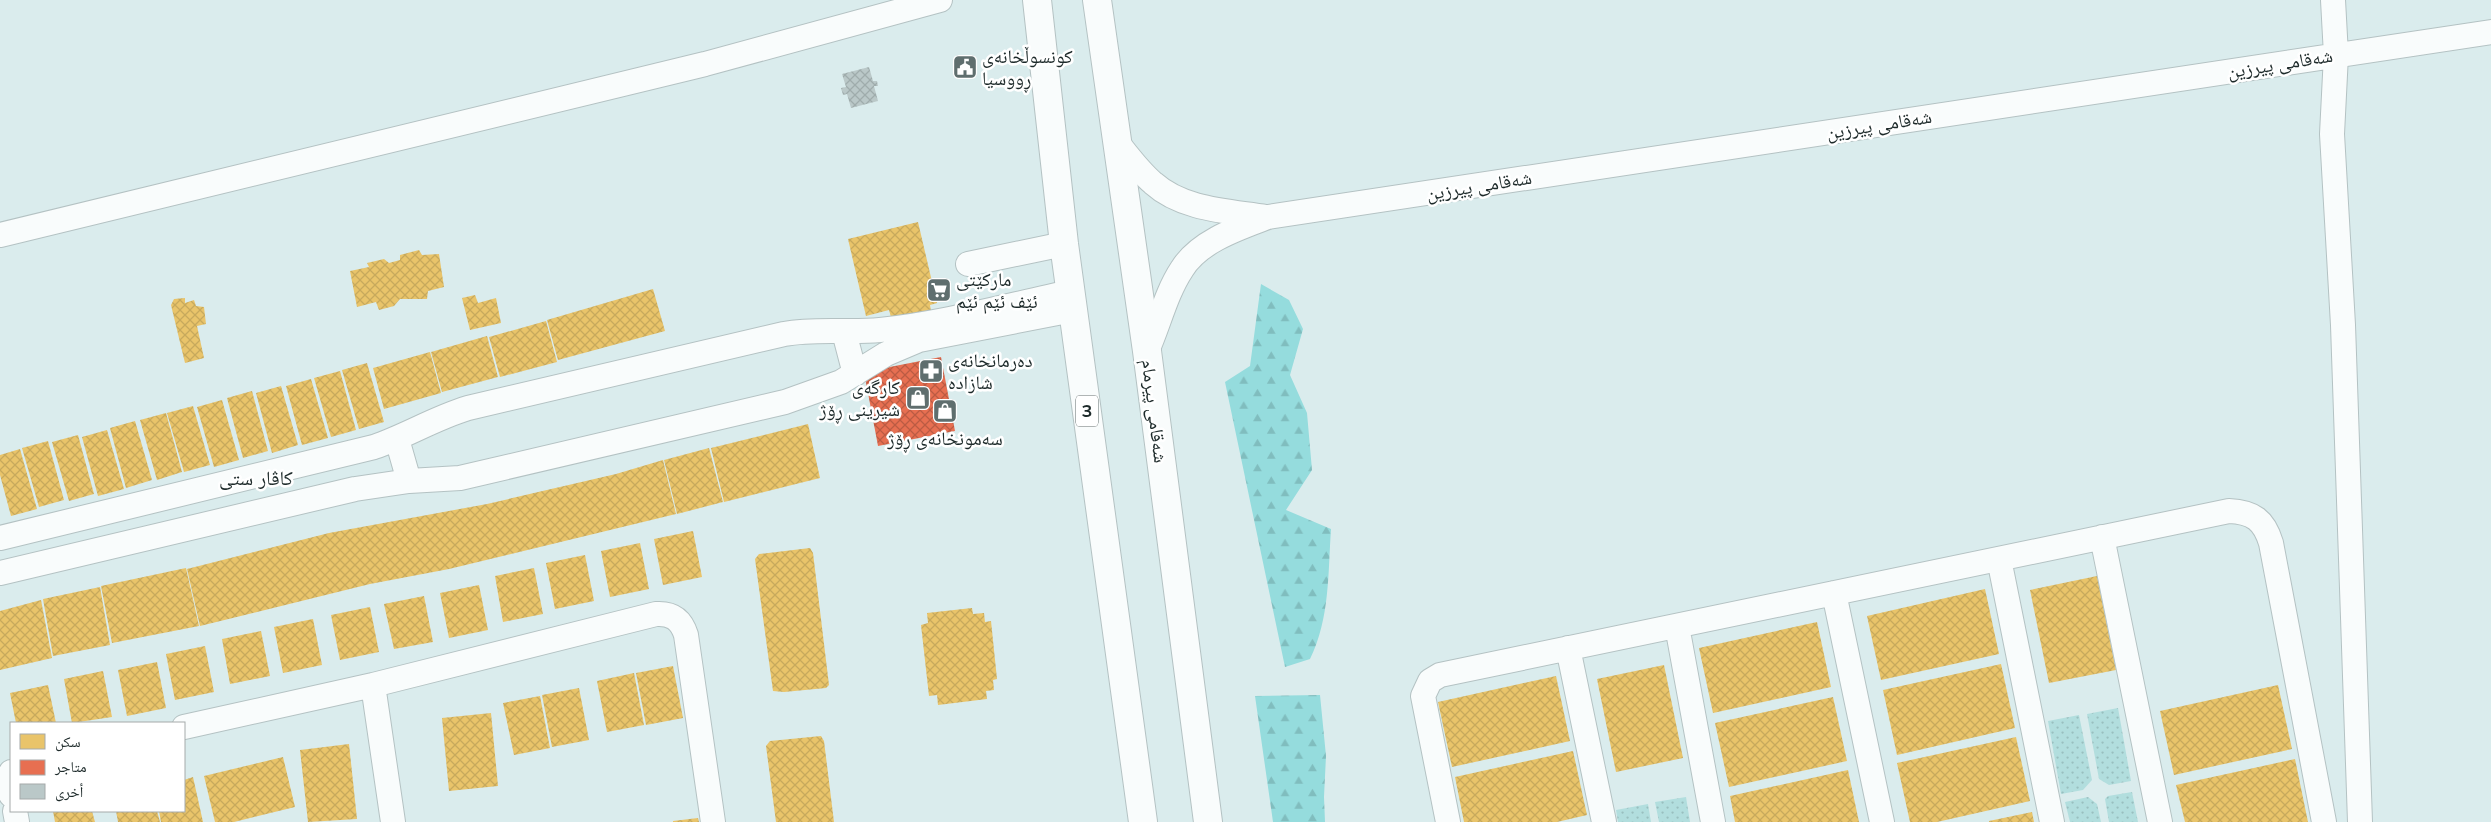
<svg xmlns="http://www.w3.org/2000/svg" width="2491" height="822" viewBox="0 0 2491 822" font-family="Mulish,'Noto Naskh Arabic',sans-serif">
<style>
.grass{fill:url(#grass-dots)}
.forest{fill:url(#forest-firs)}
.homes{fill:url(#homes-cross-hatch)}
.shops{fill:url(#shops-cross-hatch)}
.building{fill:url(#building-cross-hatch)}
.lines{fill:none;stroke-linecap:round;stroke-linejoin:round}
.minor-casing{stroke:#b4c2c3;stroke-width:26}
.highway-casing{stroke:#b4c2c3;stroke-width:30}
.minor{stroke:#f9fcfc;stroke-width:24}
.highway{stroke:#f9fcfc;stroke-width:28}
.labels{text-anchor:middle;stroke-width:5;stroke-linejoin:round;paint-order:stroke}
.shield{fill:#fff;stroke:#616a6a;stroke-width:1}
.shield-label{font-size:18px;font-weight:bold;fill:#1d2a2a}
.poi-label{font-size:19px;fill:#1d2a2a;stroke:#fff;text-anchor:start}
.street-label{font-size:19px;fill:#1d2a2a;stroke:#fff}
.neighbourhood-label{font-size:20px;fill:#1d2a2a;stroke:#fff}
</style>
<defs>
<pattern id="grass-dots" width="8" height="8" patternUnits="userSpaceOnUse" patternTransform="scale(1.25)"><rect width="8" height="8" fill="#b2dede"/><path d="M2 2h.1M6 6h.1" fill="none" stroke="#99bfbf" stroke-width="1.8" stroke-linecap="round"/></pattern>
<pattern id="forest-firs" width="22" height="20" patternUnits="userSpaceOnUse" patternTransform="scale(1.25)"><rect width="22" height="20" fill="#95dcdd"/><path d="M5 1l3.5 6h-7zM16 11l3.5 6h-7z" fill="#80bdbe"/></pattern>
<pattern id="homes-cross-hatch" width="8" height="8" patternUnits="userSpaceOnUse" patternTransform="scale(1.25)"><rect width="8" height="8" fill="#e9c46a"/><path d="M0 0l8 8M0 8l8-8" fill="none" stroke="#c7a95c"/></pattern>
<pattern id="shops-cross-hatch" width="8" height="8" patternUnits="userSpaceOnUse" patternTransform="scale(1.25)"><rect width="8" height="8" fill="#e76f51"/><path d="M0 0l8 8M0 8l8-8" fill="none" stroke="#bb5b43"/></pattern>
<pattern id="building-cross-hatch" width="8" height="8" patternUnits="userSpaceOnUse" patternTransform="scale(1.25)"><rect width="8" height="8" fill="#bac8c8"/><path d="M0 0l8 8M0 8l8-8" fill="none" stroke="#9facac"/></pattern>
</defs>
<rect width="100%" height="100%" fill="#daeced"/>
<!-- grass -->
<path class="grass" d="M2118,708l13,73 -22,4 -10,-6 -12,-65z
M2079,715l13,65 -9,10 -22,4 -13,-73z
M2132,792l6,30h-29l-4,-23 3,-3z
M1686,797l4,25h-31l-4,-20z
M2088,797l9,7 4,18h-31l-5,-20z
M1648,804l3,18h-33l-2,-12z"/>
<!-- forest -->
<path class="forest" d="M1261,284l28,16 14,29 -13,46 17,38 5,57 -26,40 45,19c-3,43 -1,90 -21,130l-25,8 -60,-285 25,-16z
M1320,695l6,61 -2,41 1,25h-52l-18,-126z"/>
<!-- homes -->
<path class="homes" d="M918,222l19,81 -7,2 1,6 -39,10 -3,-11 -23,6 -18,-77z
M419,250l3,5 17,-1 5,33 -16,4 -1,8h-27l-6,7 -15,4 -3,-8 -19,5 -7,-36 19,-4 -2,-4 17,-4 5,4 11,-3v-5z
M653,289l12,42 -107,29 -11,-40z
M475,295l3,8 18,-5 5,25 -31,7 -8,-32z
M185,298v5l9,-3 2,6 8,1 2,17 -9,2 7,32 -19,5 -14,-58 3,-6z
M546,321l11,41 -57,15 -11,-40z
M487,336l11,41 -56,15 -11,-40z
M430,352l11,41 -57,16 -11,-41z
M367,363l17,59 -25,7 -17,-59z
M340,371l16,59 -25,7 -17,-59z
M311,379l17,59 -26,7 -16,-59z
M281,386l17,59 -26,8 -16,-60z
M252,391l16,60 -25,7 -16,-60z
M222,400l17,60 -25,7 -17,-60z
M193,406l17,59 -26,7 -17,-59z
M166,413l16,59 -25,8 -17,-60z
M135,421l17,59 -26,8 -16,-60z
M808,424l12,54 -96,24 -13,-54z
M107,430l17,59 -26,7 -16,-59z
M78,435l16,59 -25,7 -17,-59z
M48,441l16,59 -25,7 -17,-59z
M709,448l14,54 -46,12 -13,-54z
M20,449l17,60 -26,7 -11,-41v-20z
M663,460l13,54 -227,55 -79,15 -170,42 -13,-57 142,-36 158,-29 129,-30z
M693,531l9,46 -39,8 -9,-46z
M640,543l9,46 -39,8 -9,-46z
M810,548l3,5 16,132 -3,3 -42,4 -11,-1 -18,-132 4,-5z
M585,555l9,46 -39,8 -9,-46z
M186,568l13,58 -87,17 -11,-57z
M534,568l9,46 -40,8 -8,-46z
M2097,576l19,94 -67,13 -19,-93z
M479,585l9,45 -39,8 -9,-45z
M100,587l10,58 -57,11 -10,-57z
M1985,589l14,65 -118,26 -14,-64z
M424,596l9,46 -39,7 -10,-45z
M41,600l11,58 -52,12v-59z
M370,607l9,45 -39,8 -9,-45z
M972,608l1,6 11,-1 1,9 6,-1 6,58 -4,1 1,10 -8,1 1,8 -49,6 -1,-10 -8,1 -8,-71 7,-2 -1,-10z
M313,619l9,46 -39,8 -9,-46z
M1817,622l14,65 -118,26 -14,-65z
M261,631l9,45 -40,8 -8,-45z
M205,646l9,46 -39,8 -9,-46z
M157,662l9,46 -39,8 -9,-46z
M2001,664l14,64 -118,27 -14,-65z
M1664,665l19,93 -67,14 -19,-93z
M673,666l10,52 -37,7 -10,-52z
M103,671l9,46 -40,6 -8,-44z
M634,673l10,52 -37,7 -10,-51z
M1556,676l14,65 -118,26 -14,-65z
M48,685l8,38h-40l-6,-30z
M2278,685l14,64 -118,26 -14,-64z
M579,688l10,52 -37,7 -10,-52z
M540,696l10,52 -36,7 -11,-52z
M1833,697l14,64 -118,26 -14,-64z
M491,713l7,73 -49,5 -7,-73z
M821,736l3,5 10,81h-58l-10,-76 4,-5z
M2016,737l14,64 -93,21h-27l-13,-59z
M349,744l8,75 -49,3 -8,-72z
M1573,751l14,64 -30,7h-93l-9,-45z
M283,757l12,50 -61,15h-19l-11,-46z
M2295,759l13,63h-123l-9,-37z
M1848,770l11,52h-124l-5,-26z
M193,777l10,45h-42l-2,-11h25v-31z
M53,811h39l3,11h-40z
M116,811h41l3,11h-42z
M2032,812l2,10h-45v-1z
M698,818l1,4h-26v-1z"/>
<!-- shops -->
<path class="shops" d="M941,357l14,74 -77,15 -14,-74z"/>
<!-- building -->
<path class="building" d="M869,67l4,14h4l1,5h-4l4,15 -27,7 -4,-14 -4,1 -2,-7 5,-1 -4,-13z"/>
<g class="lines">
<defs>
<path id="minor" d="M2333,0l3,55 -4,79 11,191 17,497
M1117,142c11,14 22,29 36,41 30,27 75,28 113,34
M0,235l705,-171 235,-64
M968,264l96,-20
M844,332l11,42
M1147,351c12,-27 19,-58 35,-82 17,-28 57,-41 86,-52l1223,-185
M397,439l12,42
M2102,537l58,285
M0,538l374,-91c32,-11 61,-29 94,-39l316,-74c32,-6 64,-1 96,-4 61,-6 129,-25 191,-38
M1999,559l53,263
M0,573l355,-84 54,-8 51,-3 325,-76 56,-20 45,-28 33,-14 154,-30
M1834,593l48,229
M1677,626l36,196
M1568,648l36,174
M373,685l20,137
M184,727l189,-42 283,-71c15,-1 25,5 30,21l27,187
M11,772l-2,10 2,13
M15,811l2,11
M1448,822l-25,-126 7,-15 10,-6 789,-164c24,1 35,9 42,32l53,279"/>
<path id="highway" d="M1037,0l27,244 79,578
M1097,0l50,351 61,471"/>
</defs>
<!-- minor casing -->
<use href="#minor" class="minor-casing"/>
<!-- highway casing -->
<use href="#highway" class="highway-casing"/>
<!-- minor -->
<use href="#minor" class="minor"/>
<!-- highway -->
<use href="#highway" class="highway"/>
</g>
<!-- icons -->
<defs>
<symbol id="civic-square" viewBox="-11 -11 22 22"><rect x="-9" y="-9" width="18" height="18" rx="4" fill="#5f6e6e" stroke="#fff"/><path d="M-.6-6.5H3V-4.5H.6V-3L4-1V1h2V6H-6V1h2V-1L-.6-3ZM-1.2 2.5V6h2.4V2.5Z" fill="#fff"/></symbol>
<symbol id="supermarket-square" viewBox="-11 -11 22 22"><rect x="-9" y="-9" width="18" height="18" rx="4" fill="#5f6e6e" stroke="#fff"/><path d="M-6-5.5h2.5l.6 2H6L4.5 2H-2.5L-4.4-4H-6ZM-1.5 3.2a1.3 1.3 0 1 0 .1 0ZM3 3.2a1.3 1.3 0 1 0 .1 0Z" fill="#fff"/></symbol>
<symbol id="pharmacy-square" viewBox="-11 -11 22 22"><rect x="-9" y="-9" width="18" height="18" rx="4" fill="#5f6e6e" stroke="#fff"/><path d="M-2-6h4v4h4v4h-4v4h-4v-4h-4v-4h4Z" fill="#fff"/></symbol>
<symbol id="shop-square" viewBox="-11 -11 22 22"><rect x="-9" y="-9" width="18" height="18" rx="4" fill="#5f6e6e" stroke="#fff"/><path d="M-5-2.5h2.3a2.7 3.5 0 0 1 5.4 0H5L5.5 6h-11ZM-1.5-2.5h3a1.5 2.3 0 0 0-3 0Z" fill="#fff"/></symbol>
</defs>
<g fill-rule="evenodd">
<use href="#civic-square" x="951" y="53" width="28" height="28"/>
<use href="#supermarket-square" x="925" y="276" width="28" height="28"/>
<use href="#pharmacy-square" x="917" y="357" width="28" height="28"/>
<use href="#shop-square" x="904" y="384" width="28" height="28"/>
<use href="#shop-square" x="931" y="397" width="28" height="28"/>
</g>
<g class="labels">
<!-- shield labels -->
<rect class="shield" x="1076" y="395.5" width="22" height="31" rx="4"/>
<g class="shield-label">
<text x="1087" y="417">3</text>
</g>
<!-- poi labels -->
<g class="poi-label">
<text x="982" y="63">کونسوڵخانەی<tspan x="982" dy="22">ڕووسیا</tspan></text>
<text x="956" y="286">مارکێتی<tspan x="956" dy="22">ئێف ئێم ئێم</tspan></text>
<text x="948" y="367">دەرمانخانەی<tspan x="948" dy="22">شازادە</tspan></text>
<text x="900" y="394" text-anchor="end">کارگەی<tspan x="900" dy="22">شیرینی ڕۆژ</tspan></text>
<text x="945" y="445" text-anchor="middle">سەمونخانەی ڕۆژ</text>
</g>
<!-- street labels -->
<g class="street-label">
<text transform="translate(2280 63) rotate(-9)" y="7">شەقامی پیرزین</text>
<text transform="translate(1879 124) rotate(-9)" y="7">شەقامی پیرزین</text>
<text transform="translate(1479 185) rotate(-9)" y="7">شەقامی پیرزین</text>
<text transform="translate(1155 411) rotate(83)" y="7">شەقامی پیرمام</text>
</g>
<!-- neighbourhood labels -->
<g class="neighbourhood-label">
<text x="256" y="485">کاڤار ستی</text>
</g>
</g>
<!-- legend -->
<rect x="10" y="722" width="175" height="90" fill="#ffffff" stroke="#a5aaaa"/>
<rect x="20" y="734" width="25" height="15" fill="#e9c46a" stroke="#a5aaaa"/>
<text x="55" y="747" font-size="15" fill="#1d2a2a">سكن</text>
<rect x="20" y="760" width="25" height="15" fill="#e76f51" stroke="#a5aaaa"/>
<text x="55" y="772" font-size="15" fill="#1d2a2a">متاجر</text>
<rect x="20" y="784" width="25" height="15" fill="#bac8c8" stroke="#a5aaaa"/>
<text x="55" y="797" font-size="15" fill="#1d2a2a">أخرى</text>
</svg>
